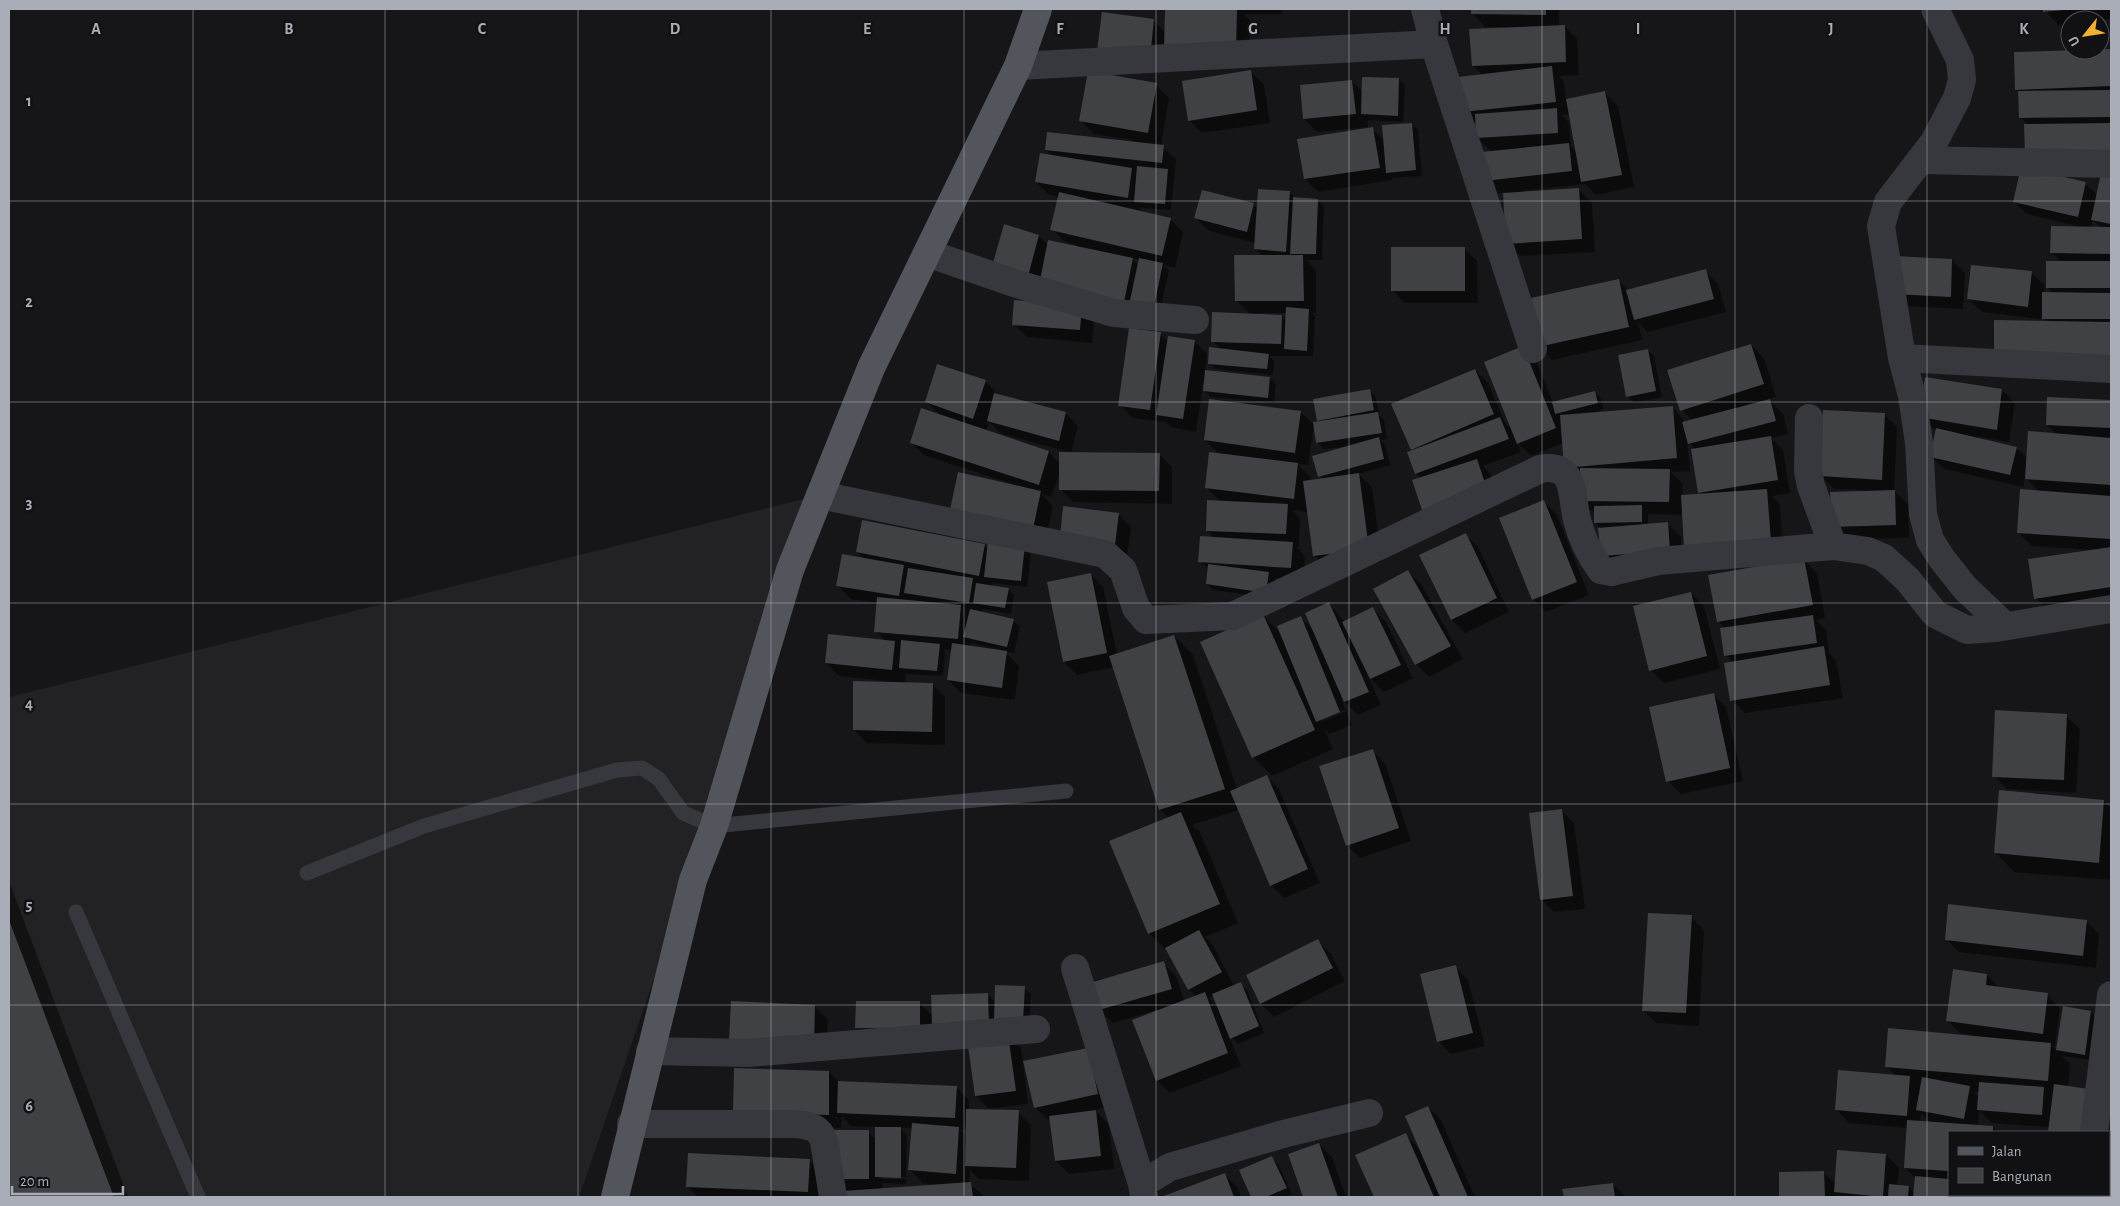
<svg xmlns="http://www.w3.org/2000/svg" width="2120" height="1206" viewBox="0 0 2120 1206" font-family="'Alegreya Sans',sans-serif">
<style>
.built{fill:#222225}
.shadow{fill:#0007;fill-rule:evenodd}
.building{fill:#404145}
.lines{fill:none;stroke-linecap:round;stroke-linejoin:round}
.lane{stroke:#37383d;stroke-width:15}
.street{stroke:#37383d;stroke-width:28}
.primary{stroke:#53555c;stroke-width:28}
.grid{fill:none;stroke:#a8adb8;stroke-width:1;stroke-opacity:0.55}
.grid-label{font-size:16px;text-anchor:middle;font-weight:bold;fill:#a8adb8;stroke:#111113;stroke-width:5;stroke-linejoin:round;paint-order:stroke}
</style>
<rect width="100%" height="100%" fill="#161618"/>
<!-- built -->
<path class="built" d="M820,495l-241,702h-570v-500z"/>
<!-- shadow -->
<path class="shadow" d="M1162,9h120v5h-38l6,6 -1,44h-138l42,-44 13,13 1,-20z
M1472,9h87v18l5,-1 13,13 2,36 -20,1 5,5 2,20 39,-8 13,13 16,81 -38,8 -11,-11 -63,7v2l57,-3 13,13 3,49 -75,4 -13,-13 -3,-50h-6l-13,-13 7,-28 -15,-14v-13l-14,-13 20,-37 -10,-9 30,-39h-18l-13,-14zM1570,114l7,39 -6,-7 -2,-23 -7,-8z
M2044,9h67v10l-41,1v3l-12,2z
M2111,50v116l-83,-41 -8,-8 -5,-63z
M1251,72l13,13 6,38 -68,10 -13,-13z
M1399,79l6,7 -2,36 -35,-2v7l-51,5 -13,-13 48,-38 11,11z
M1156,85l13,13 -8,48 15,13 -5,51 -30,-2 -1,4 30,7 13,13 -8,36 -12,-3 6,5 -10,46 -153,-34 33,-46 9,9 28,2v-2l-11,-3 -13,-13 7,-32 -10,-2 -13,-13 17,-25 -7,-7 85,-8v-2l-37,-6 -13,-13zM1131,258l9,2 -1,6z
M1412,124l6,6 4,46 -30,2v2l-74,12 -13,-13 67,-50 13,12z
M2111,177v191l-70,-52v3l-59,-7 -14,-13 5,-33 59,7 13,13 -1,7 9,1 -5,-6 13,-26 -9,-9 29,-26 -54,-13 -13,-13 71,-18 12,12zM2093,220l6,6 7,1 -15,1z
M1289,192l7,7 22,1 6,6 -2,54h-16l10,10v43h-4l3,3 -2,40h-44l5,5 -1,14 -57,-6 -7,-6 12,-13 -8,-9 38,-26 -15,-15 27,-43 -7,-8v-6l-47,-12 -13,-13 57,-14 5,5zM1258,313h29l-1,8 -4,-5 -24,-1z
M1464,248l13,13 1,42h-73l-13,-13z
M1952,260l13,13 -2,36 -56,-3 -13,-13z
M1705,271l13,13 8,28 -78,20 -10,-10 4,18 -90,20 -13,-14 79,-66 10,10z
M1015,302l79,19 -2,22 -65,-6 -13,-13z
M1160,334l8,8 26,-1 13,13 -2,18 65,6 6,6 -2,19 -63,-6 -7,-7 1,-6h-2l-7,48 -25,-5 -8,-7v2l-30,-4 -13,-13z
M1751,345l13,13 12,39 -8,2 15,15 5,20 -17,4 12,12 7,43 -18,3 8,8 3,51 -100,-40 -35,-1v11l20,-1 13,13 2,27 -68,5 -13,-13v-27l-7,-7v-8l-14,-13 -18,-58 -32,13 -14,-14 4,10 -38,14 7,7 9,29 -63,20 -13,-13 -2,-31 -5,-5 -4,-22 -19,-46 82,-35 13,13 17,40 9,9 -28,-70 50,-2 17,43 42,-11 6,7 3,10 -13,5 81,-7 14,16 7,-2 -11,-11zM1687,441l8,8 4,43 3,3 -20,1 1,-12 -12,-12 19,-1z
M1648,350l6,6 8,41 -28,6 -7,-7z
M985,381l13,13 67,19 13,13 -7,27 88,1 13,13v37l-99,-2 -13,-13v-17l-9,25 -10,-3 12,12 -10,44 -12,3 -4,34 -34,-4 -1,4 16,2 6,6 -3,19 -28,-5 -1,4 31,8 7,6 -6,26 -10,-2 15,15 -4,34 -54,-7 -13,-13 4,-30 -9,-1 2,2 -2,25 -37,-2 -1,9 27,1 13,13v48l-78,-2 -13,-13 32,-49 -47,-5 -13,-13 59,-22 -9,-10 2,-28 -27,-4 -13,-13 27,-26 -8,-8 127,-7 4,4 25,-65 -89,-29 -13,-13 29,-27 -14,-14zM989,422l13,12 67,18 -9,12 -11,-12 -63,-21zM971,643l30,7v2l-30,-5z
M1369,390l7,7 3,18 5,5 3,19 -7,1 5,5 5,20 -32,9 14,13 10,75 -55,6 -13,-13 -6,-43 -16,-2 8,8 -1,29h-3l9,9 -1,24 -29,-2 -3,20 -59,-8 -6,-6 2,-14 -9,-9 14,-23 -7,-8 14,-28 -14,-14 13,-33 -15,-15 96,-28 13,13 -6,40 -11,-1 14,13 -1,4 12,-2 -9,-22 40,-11 -29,3 -7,-7 3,-20 -2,-2z
M2002,390l13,13 -6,39 -31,-5v2l38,9 12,11 29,-24 -10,-10 1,-27 63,3v201l-62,9 -13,-13 57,-48 -61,-4 -13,-13 21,-41 -15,-15 -2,10 -79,-18 -13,-13 6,-25 -17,-14z
M1884,414l13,13 -3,64 14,13 1,34 -63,1 -13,-13 31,-36 -30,-1 -13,-13z
M1544,502l13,13 32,80 -43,17 -13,-13z
M1118,514l13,13 -4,30 -66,-20z
M1465,534l13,13 31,65 -44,21 -13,-13 -31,-64z
M1804,560l13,13 8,45 -9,2 10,10 3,23 7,8 7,37 -98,15 -14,-13 2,-38 -7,-7v-26l-8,-8z
M1408,571l13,13 42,75 -34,18 -13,-13z
M1090,574l13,13 14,67 57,-18 19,19 44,134 29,-13 13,13 41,94 -36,15 -13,-13 -32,-75 -47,15 8,7 38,91 -33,14 7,7 22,42 6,-2 7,6 17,43 -26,11 -9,-9 12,31 -71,27 -13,-13v-70l-44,13 -13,-13 63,-47 13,13 8,25 13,-4 -8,-8 -21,-37 -19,-19 20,-115 -9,-8 -46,-143 -37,8 -13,-13zM1214,996l5,12 -10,-10z
M1691,593l13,13 16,63 -56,14 -13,-13z
M1329,603l15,19 29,-13 13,13 27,56 -29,14 -16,-16 13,29 -23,10 -17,-17 11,27 -22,9 -6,-5 9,20 -61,27 -19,-19 10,-142 19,20 19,-17 13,13zM1346,709l1,2 -25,10v-3z
M1713,694l13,13 17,74 -62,13 -13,-13z
M2066,716l14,13 -4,64 -69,-4 -13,-13z
M1372,750l13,13 26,78 -51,17 -13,-13z
M2104,801l7,8v71l-97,-8 -19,-20z
M1561,810l13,13 11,86 -31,3 -13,-13z
M9,881l119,316h-119z
M1691,917l13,13 -5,96 -43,-3 -13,-13z
M2086,921l13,13 -3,34 -137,-16 -13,-13z
M1318,941l13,13 14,27 -71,36 -13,-13 -13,-28z
M1455,967l13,13 17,66 -34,8 -13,-13z
M1987,975l12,13 48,7 13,13 -5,38h-3l5,5 7,-43 27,4 6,6 -6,42 -29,-4 8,8 -2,23 29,45h-48l1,-5 -58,-4 -12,-12 -3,15 16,1 5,5h-49v63h44l2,2h-155l-3,-3v3h-57v-24h44l12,11 50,-29 13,13 -2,18 11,1 7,6 1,-14 -11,-11 3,-40 -59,-5 -13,-14 60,-33 -9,-9 85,-30v-2l-12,-2 -13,-13zM1974,1092h6v6zM1921,1113l10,10 -11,-1z
M1024,988l7,6 -2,34 -21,7 13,13 2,15 65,-14 23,58 -16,3 14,15 5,44 -45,5 -13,-13 -5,-41h-3l-13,-13 -10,-44h-2l5,41 -39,5 -13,-13 -8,-58 -98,2 -13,-13 62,-24 14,13 55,-21 8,8z
M732,1002l83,5 13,13 -2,38z
M829,1072l10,10 117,5 13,13v10l49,2 13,13 -2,56 -50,-2 -9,-9 -1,13 16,14h-140l3,-5 -13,-14 33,-46 8,8 1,-13 -26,-1 -9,-10 -1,12 -93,-4zM900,1128h13l-3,42 13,13 13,3 -54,3v-6l24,1v-5h-24v-3l24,1 1,-42zM961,1130l6,1v5z
M1428,1107l13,13 34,77h-99l-19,-41 48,-21 16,15z
M1319,1144l13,13 14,40h-42l-15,-43z
M1271,1157l7,7 14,30 -7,3h-32l-13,-26z
M809,1160l13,13 -1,24h-123l-10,-10z
M1225,1175l13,13 3,9h-77z
M1613,1184l13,13h-61l-1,-7z
M2005,1195h64v2h-65z"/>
<!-- building -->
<path class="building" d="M1165,9h72l-1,43 -72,-1z
M1471,9h75v6l-75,-1z
M2043,9h22v1l-22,2z
M1102,12l52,7 -4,39 -53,-7z
M1565,25l1,37 -94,4 -3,-37z
M2111,49v37l-96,4 -1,-38z
M1552,66l4,36 -94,10 -4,-35z
M1251,70l6,40 -69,11 -6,-40z
M1088,71l69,12 -9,50 -69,-12z
M1362,77l37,1 -1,38 -37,-2z
M1352,80l4,34 -53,5 -3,-34z
M2111,90v27l-92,1 -1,-27z
M1605,91l17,84 -41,7 -15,-83z
M1557,108l1,25 -82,5 -1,-24z
M1412,123l4,47 -30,3 -4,-48z
M2111,123v30l-86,1 -1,-30z
M1373,127l7,41 -76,11 -7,-40z
M1047,132l117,13 -2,18 -117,-13z
M1569,143l3,28 -88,10 -3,-29z
M1040,153l92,15 -4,30 -93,-16z
M1137,166l31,3 -3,35 -31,-2z
M2021,167l65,15 -8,35 -65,-15z
M2101,173l10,2v49l-20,-4z
M1579,188l3,51 -76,5 -3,-51z
M1258,189l32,2 -4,61 -32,-3z
M1202,190l52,13 -7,29 -53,-14z
M1059,192l112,26 -9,38 -112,-26z
M1293,197l25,2 -2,55h-26z
M1004,224l35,11 -12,45 -36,-10z
M2051,226l60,1v27l-61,-1z
M1048,240l85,18 -9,44 -85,-17z
M1391,247h74v44h-74z
M1234,255h69l1,46h-69z
M1894,256l58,3 -1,38 -58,-3z
M1139,258l24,5 -10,48 -24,-6z
M2046,261h65v27h-65z
M1971,265l61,6 -4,36 -61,-8z
M1706,269l8,30 -80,21 -8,-30z
M1619,279l10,48 -91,20 -12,-48z
M2042,292l69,1v26h-69z
M1014,300l68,6 -2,24 -68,-5z
M1286,307l23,2 -2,42 -23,-2z
M1212,312l70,3 -1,29 -70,-2z
M1994,320l117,2v34l-117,-1z
M1129,328l32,4 -11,78 -32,-4z
M1168,336l27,4 -12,79 -27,-4z
M1751,344l13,40 -84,27 -13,-41z
M1523,346l33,82 -39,16 -33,-82z
M1209,347l60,7 -2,15 -59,-5z
M1648,349l8,42 -30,6 -8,-42z
M937,364l49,16 -13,39 -48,-17z
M1475,369l19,45 -83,36 -20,-46z
M1205,370l65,7 -2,21 -65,-7z
M1925,377l77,12 -5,41 -78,-13z
M1370,389l4,21 -57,11 -4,-22z
M1595,391l3,12 -43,11 -3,-12z
M994,393l72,19 -7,29 -72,-20z
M2047,397l64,3v28l-65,-3z
M1209,399l92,12 -6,42 -91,-13z
M1770,399l6,22 -88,23 -6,-22z
M1673,406l4,52 -113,10 -4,-53z
M921,408l128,43 -10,34 -129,-42z
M1823,410l62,3 -3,67 -62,-4z
M1378,412l4,21 -66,10 -3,-21z
M1500,417l9,22 -94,35 -8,-22z
M1936,428l81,19 -7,28 -80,-18z
M2028,431l83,7v47l-86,-6z
M1771,436l7,44 -80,13 -7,-44z
M1379,437l5,22 -66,18 -6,-21z
M1059,452l101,1 -1,38 -100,-1z
M1209,452l89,11 -4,36 -89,-11z
M1477,459l10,30 -65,21 -10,-30z
M1580,468l90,1 -1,33 -90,-1z
M958,472l83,19 -10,47 -83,-19z
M1359,473l10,76 -56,7 -10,-75z
M1767,489l4,53 -87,6 -3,-53z
M2020,489l91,7v43l-94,-6z
M1895,490l1,35 -64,2 -2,-35z
M1207,500l81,4 -2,30 -80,-3z
M1544,500l33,82 -45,18 -33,-82z
M1642,505v17l-48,1v-17z
M1063,506l56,7 -4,32 -55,-7z
M862,520l123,24 -6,32 -123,-24z
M1668,522l2,29 -69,5 -3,-28z
M1466,533l31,65 -46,22 -32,-65z
M1200,536l93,6 -2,26 -93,-6z
M988,540l37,5 -4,36 -37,-4z
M2111,547v40l-77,12 -6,-40z
M842,554l62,11 -5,31 -63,-10z
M1804,558l9,47 -96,17 -9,-47z
M1208,564l61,8 -3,21 -60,-9z
M908,568l65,10 -4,25 -65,-10z
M1408,570l43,76 -36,19 -42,-76z
M1091,573l16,80 -44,9 -16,-80z
M976,583l33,5 -4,20 -32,-5z
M1691,592l16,64 -58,15 -16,-65z
M877,597l84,8 -3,34 -84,-7z
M1329,602l40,90 -25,10 -39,-89z
M1373,607l28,58 -31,14 -28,-57z
M970,609l44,10 -7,28 -44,-10z
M1263,614l52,116 -63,28 -52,-116z
M1813,615l4,28 -93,13 -4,-28z
M1301,616l39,96 -24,10 -39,-96z
M828,634l67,7 -3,29 -67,-7z
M1174,635l51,154 -66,21 -50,-154z
M901,640l39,4 -3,27 -38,-3z
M952,643l55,8 -5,37 -55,-8z
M1824,646l6,39 -100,16 -6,-38z
M853,681l80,2 -1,49 -79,-2z
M1714,693l16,75 -64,14 -17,-75z
M1995,710l72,4 -3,66 -72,-3z
M1373,749l26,79 -53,18 -27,-80z
M1267,775l41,94 -38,17 -40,-95z
M1999,790l105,10 -5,63 -105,-10z
M1562,809l11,87 -33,4 -11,-87z
M1181,812l39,92 -72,30 -39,-93z
M1948,904l139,16 -4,36 -138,-16z
M1648,913l44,2 -6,98 -44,-2z
M9,920l105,277h-105z
M1199,930l23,42 -34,18 -23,-42z
M1318,939l15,29 -73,36 -14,-29z
M1164,961l8,28 -73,21 -9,-27z
M1456,965l17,68 -36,9 -17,-68z
M1953,969l34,5 -1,11 62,8 -5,41 -97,-13z
M1241,982l18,44 -29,13 -18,-45z
M995,985l30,1 -2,36 -29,-1z
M1205,992l23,61 -72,28 -24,-61z
M988,993l1,31 -57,2 -1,-31z
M731,1001l84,4 -1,41 -85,-5z
M856,1001h64v28l-65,-1z
M2063,1006l28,5 -6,44 -29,-5z
M1888,1028l163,15 -3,38 -163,-14z
M1008,1034l8,57 -41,5 -8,-57z
M1088,1048l10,46 -64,14 -11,-47z
M734,1068l95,3v44l-96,-3z
M1838,1070l72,6 -3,40 -72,-6z
M1922,1077l48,9 -6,33 -48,-9z
M838,1081l119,5 -2,32 -118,-5z
M1979,1082l65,5 -2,28 -65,-5z
M2054,1084l35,5 -6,43h-35z
M1428,1106l40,91h-28l-35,-81z
M966,1109l53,1 -3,58 -51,-2z
M1096,1110l5,46 -46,5 -6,-45z
M1907,1120l86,6v6h-44v39l-45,-3z
M912,1123l47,4 -3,47 -48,-4z
M875,1127h26v51l-26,-1z
M833,1130h36v49h-36z
M1406,1133l28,64h-60l-19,-42z
M1319,1143l19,54h-35l-15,-43z
M1837,1150l49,4 -3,43 -49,-5z
M688,1153l122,6 -2,33 -122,-5z
M1272,1156l15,32 -21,9h-15l-12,-27z
M1824,1171l1,26h-46v-25z
M1225,1173l9,24h-73z
M1915,1176l34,3v16h7v2h-43z
M971,1182l2,15h-129l-1,-6z
M1613,1183l2,14h-51l-2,-8z
M1889,1184l20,2 -1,11h-20z
M1963,1195h29l-1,2h-28z
M2003,1195h51v2h-51z"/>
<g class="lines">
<!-- lane -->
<path class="lane" d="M307,873l117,-47 193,-56 25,-2 17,11 24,34 31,13 352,-35
M76,912l122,285"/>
<!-- street -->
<path class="street" d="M1425,9l9,35 99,305
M1935,9l25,51 2,20 -5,18 -23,44 -46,60 -7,24 21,132 10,38 7,47 4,71 7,26 12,19 23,29 40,38
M1018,66l416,-22
M1920,160l191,4
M927,253l87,30 100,30 81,7
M1902,358l209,11
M1809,418l-1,53 3,15 22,60 35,5 16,7 24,22 27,34 32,16 29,-2 115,-19
M820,495l285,59 18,16 13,38 10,12 87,-4 307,-147c37,-7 31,28 37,51 5,20 12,34 24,50l10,2 47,-11 175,-15
M1075,968l67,216
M650,1051l98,2 288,-24
M631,1124h164c14,2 24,2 29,17l9,56
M2094,1132l17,-137
M1144,1197l-2,-13 28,-17 113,-33 86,-21
M2086,1197l1,-2"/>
<!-- primary -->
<path class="primary" d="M615,1197l78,-317 21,-54 76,-256 81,-202 147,-302 20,-57"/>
</g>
<!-- grid -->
<path class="grid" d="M193,9v1188M385,9v1188M578,9v1188M771,9v1188M964,9v1188M1156,9v1188M1349,9v1188M1542,9v1188M1735,9v1188M1927,9v1188M9,201h2102M9,402h2102M9,603h2102M9,804h2102M9,1005h2102"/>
<g class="grid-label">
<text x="96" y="34">A</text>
<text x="289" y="34">B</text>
<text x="482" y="34">C</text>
<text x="675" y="34">D</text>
<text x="867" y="34">E</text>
<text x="1060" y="34">F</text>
<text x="1253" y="34">G</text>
<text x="1445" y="34">H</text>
<text x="1638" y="34">I</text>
<text x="1831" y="34">J</text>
<text x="2024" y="34">K</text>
<text x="29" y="106">1</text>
<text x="29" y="307">2</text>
<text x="29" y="508">3</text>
<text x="29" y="709">4</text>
<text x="29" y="910">5</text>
<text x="29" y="1111">6</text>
</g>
<!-- border -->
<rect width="2120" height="1206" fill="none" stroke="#a8adb8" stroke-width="20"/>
<!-- legend -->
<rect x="1948" y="1131" width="162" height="65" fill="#111113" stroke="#4d4f55"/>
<rect x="1958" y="1147" width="25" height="8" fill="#53555c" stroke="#4d4f55"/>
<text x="1992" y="1156" font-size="15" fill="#a8adb8">Jalan</text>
<rect x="1958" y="1168" width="25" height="15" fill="#404145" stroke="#4d4f55"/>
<text x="1992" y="1181" font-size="15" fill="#a8adb8">Bangunan</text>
<!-- north arrow -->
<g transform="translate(2085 35) rotate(240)"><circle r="24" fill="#111113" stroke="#4d4f55"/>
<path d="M0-4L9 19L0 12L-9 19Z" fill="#f2b134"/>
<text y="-8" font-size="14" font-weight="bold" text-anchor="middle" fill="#a8adb8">U</text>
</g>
<!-- scale -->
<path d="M12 1186v8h111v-8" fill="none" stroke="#a8adb8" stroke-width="2.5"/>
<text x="20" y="1186" font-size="15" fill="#a8adb8" stroke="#111113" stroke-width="4" paint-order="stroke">20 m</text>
</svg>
